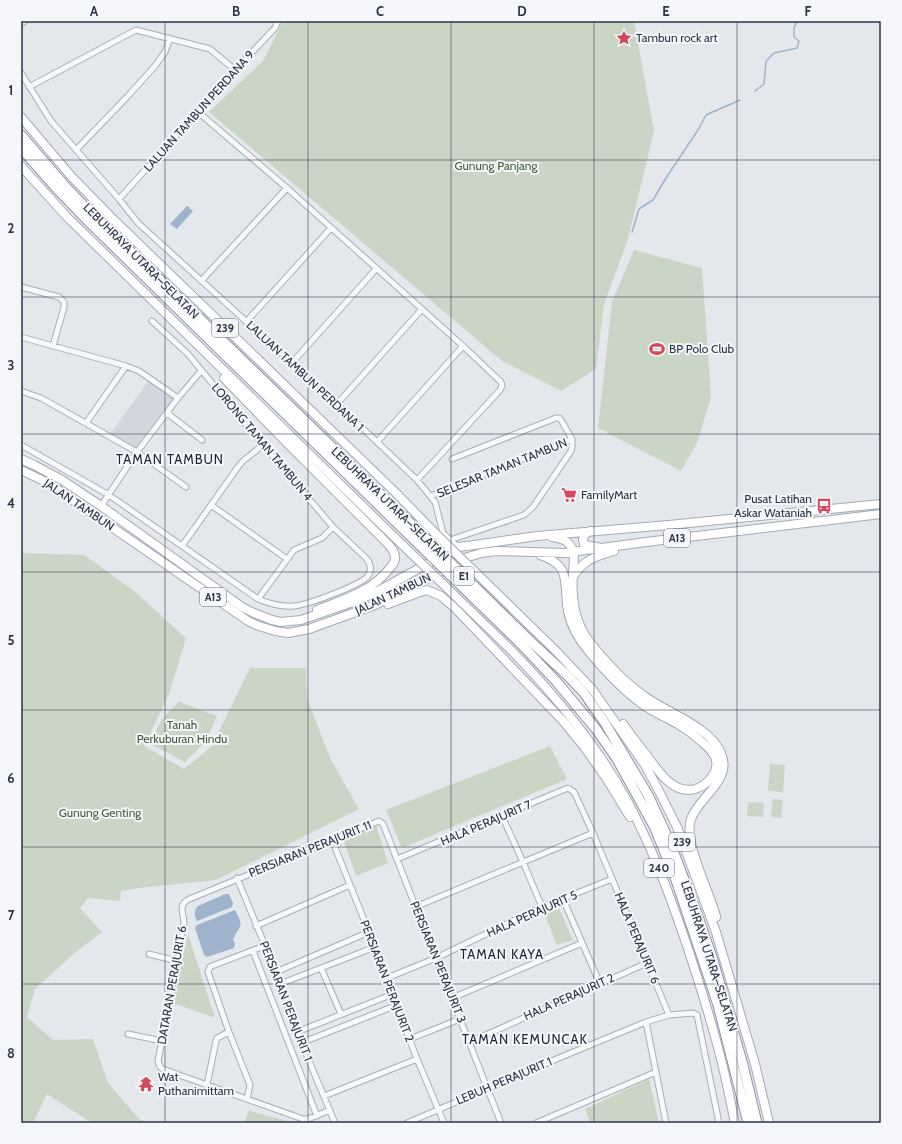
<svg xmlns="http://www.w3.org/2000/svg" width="902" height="1144" viewBox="0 0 902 1144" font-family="Cabin,sans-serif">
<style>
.built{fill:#d2d6de}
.green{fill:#c9d6c5}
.water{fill:#9fb4cc}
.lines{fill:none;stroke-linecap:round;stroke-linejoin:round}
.stream{stroke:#9fb4cc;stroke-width:1.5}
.street-casing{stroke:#a9aeb7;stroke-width:7}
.primary-casing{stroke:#a3abb8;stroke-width:10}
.highway-casing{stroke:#8b94a3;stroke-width:11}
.street{stroke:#f7f8fa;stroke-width:5}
.primary{stroke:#fff;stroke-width:8}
.highway{stroke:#fff;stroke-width:9}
.primary-bridge-casing{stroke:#a3abb8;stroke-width:10;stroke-linecap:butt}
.highway-bridge-casing{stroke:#8b94a3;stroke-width:11;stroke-linecap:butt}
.primary-bridge{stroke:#fff;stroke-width:8}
.highway-bridge{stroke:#fff;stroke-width:9}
.grid{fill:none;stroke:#2b3445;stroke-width:1;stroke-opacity:0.55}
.labels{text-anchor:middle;stroke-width:4;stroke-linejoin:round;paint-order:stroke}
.shield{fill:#f4f6f9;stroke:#676e7b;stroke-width:1}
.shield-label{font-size:11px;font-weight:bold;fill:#2b3445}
.poi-label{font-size:12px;fill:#2b3445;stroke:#f4f6f9;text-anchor:start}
.street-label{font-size:12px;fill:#2b3445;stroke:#f4f6f9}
.park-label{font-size:12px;fill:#3f6138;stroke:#f4f6f9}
.neighbourhood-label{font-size:13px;letter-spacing:1px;fill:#1d2536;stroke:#f4f6f9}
.neatline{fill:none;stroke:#2b3445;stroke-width:1.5}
.grid-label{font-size:13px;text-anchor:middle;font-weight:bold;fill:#2b3445}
</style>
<rect width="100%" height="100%" fill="#e4e7ec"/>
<!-- built -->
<path class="built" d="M150,379l28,20 -40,53 -30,-15z"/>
<!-- green -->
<path class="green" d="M283,21h351l20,110 -26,108 -24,65 -8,65 -35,22 -59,-30 -293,-249 54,-51z
M634,250l68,18 9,129 -14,46 -16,28 -83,-43 14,-126z
M21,553l63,2 50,36 52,47 -17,56 -25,52 40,23 28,-23 38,-78h56l1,31 24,61 28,49 -143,71 -78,8 -17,3 -1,10 -32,-3 -8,10 22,24 -24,18 -43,39 -8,28 26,23 40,-1 15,44 31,36 10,4h-57l-45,-29 -14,29h-12z
M179,702l38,14 -11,25 -21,21 -34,-18c7,-21 12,-27 28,-42z
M550,746l17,33 -165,69 -16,-38z
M770,764l15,1 -2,27 -15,-1z
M773,799l10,1 -2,18 -10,-1z
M748,802l16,1 -1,14 -16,-1z
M376,825l12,38 -32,13 -13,-37z
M559,908l14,32 -16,5 -12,-30z
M188,934l27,84 -42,-15z
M649,1079l10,44h-69l-5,-14z
M249,1111l46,12h-51z"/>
<!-- water -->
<path class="water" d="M187,206l6,5 -16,18 -7,-5z
M225,894h4l4,9 -1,4 -35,14c-3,-5 -3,-11 1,-15z
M235,910c9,18 6,13 -2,29l2,5 -1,4 -27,9 -3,-2 -9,-27 2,-3z"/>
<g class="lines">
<!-- stream -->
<path class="stream" d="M755,91l9,-7 2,-23 8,-8 23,-5 2,-7 -5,-4v-10l4,-6
M632,232l7,-23 14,-9 13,-22 32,-48 8,-15 34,-15"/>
<defs>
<path id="street" d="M21,23l4,-2
M21,73l30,48 68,78 19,24 199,181 80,76 18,22 8,31 15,14
M29,87l107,-57 74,19 25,21
M198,112l89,76 176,158 38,36 1,4 -2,4 -83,90
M76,150l51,-53 28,-31 10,-14 5,-14
M119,199l116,-129 40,-42 3,-7
M201,281l86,-93
M21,287l38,10 5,5v5l-11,39
M246,322l85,-94
M21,337l105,29 13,5 39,27
M291,364l85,-95
M21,391l20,7 96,54 49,35
M337,404l85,-95
M167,413l35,27
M86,423l40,-57
M377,442l86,-96
M21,445l88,50 149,104c12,5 23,8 36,7 13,-1 67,-21 74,-30 4,-6 3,-11 -1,-17l-34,-32 -70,-82 -75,-91 -36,-33
M452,459l104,-41h3l2,2 11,19
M431,496l141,-57v8l-1,4 -38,56 -9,8 -74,25
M211,505l76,54
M101,506l36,-54 41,-54 23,-27
M182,546l56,-79 5,-6 20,-16
M258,599l36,-49 28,-12 11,-11
M502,816l21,46 19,45
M332,840l43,107 42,112 27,64
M397,859l171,-71 6,4 19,41 76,182 24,-2 4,2 22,108
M237,878l39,94 21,60 38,91
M563,899l37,85
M415,907l178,-74
M256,926l94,-41
M253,951l64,165
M149,954l28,7
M321,968l20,46
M276,972l93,-40
M387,978l49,-20 106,-51 70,-28
M280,984l95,-37
M452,998l130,-55
M646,1022l20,101
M297,1032l96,-38
M128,1034l34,7
M410,1039l50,-20
M470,1042l177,-79
M301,1043l96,-38
M207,1085l9,-44 1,-3 12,-6
M324,1096l93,-37
M247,1099l3,-14 -21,-53 -21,-60 2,-5 2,-1 52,-20
M330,1110l-22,9h-5l-121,-43 -19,-7 -3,-2 -2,-6 26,-138c0,-9 -6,-16 3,-23l192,-79 4,3c40,99 79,199 118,299
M407,1123l159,-68 80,-33 23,-7
M536,1123l120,-51"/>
<path id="primary" d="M21,117l50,59 41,42 283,274 40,41
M21,166l45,50 320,313
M224,378l61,63 101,101c4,4 9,9 9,16 0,4 -3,8 -6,11 -16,22 -47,31 -72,41
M21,459l13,6 28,15 39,26 141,101 12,6 18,7 9,2 20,-2 55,-19 22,-10 80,-44 16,-2 63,-9 132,-11 212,-21
M21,470l27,13 200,138 8,4 19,6 13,2 21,-4 66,-24 50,-25 40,-22 16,-5 16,-2 67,2 82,-11 235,-28
M590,531l-6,4 -1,5 1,4 6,2 7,1
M552,537c9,1 19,5 21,14 2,7 0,17 0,24 -2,23 2,48 16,66 17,22 36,42 58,57 23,16 66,30 75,58 9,25 -24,42 -31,63 -8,25 19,72 25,98
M540,555c33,10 23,30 28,56 3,16 12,30 22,42 16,19 33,37 52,51 11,8 23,13 34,19 10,6 19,12 27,20 5,4 9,8 12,14 3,7 1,16 -5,22 -4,5 -8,8 -15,10 -23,6 -38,-20 -50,-36 -8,-10 -15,-19 -22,-29
M573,577c10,-17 23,-21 41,-26
M388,604l29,-11 10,-3 14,6 14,12 109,114 21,26 21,30 24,39
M510,606l44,43 38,40 53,76 14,26 18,36 39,105 39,132 14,59
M511,650c34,35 67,73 94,114 34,51 57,109 77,167 14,41 27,82 38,124 6,23 10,45 15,68"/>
<path id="highway" d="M21,135l44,51 22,23 315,306
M21,148l37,42 26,27 311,304
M527,638l40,37 17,18 21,30 43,72 23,50 25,66 17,49 30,105 14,58
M519,642l37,39 40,48 21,30 37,67 21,51 43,128 30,118"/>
</defs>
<!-- street casing -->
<use href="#street" class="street-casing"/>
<!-- primary casing -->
<use href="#primary" class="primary-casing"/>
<!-- highway casing -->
<use href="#highway" class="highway-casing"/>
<!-- street -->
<use href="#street" class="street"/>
<!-- primary -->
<use href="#primary" class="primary"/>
<!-- highway -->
<use href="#highway" class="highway"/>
<defs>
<path id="primary-bridge" d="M386,529l125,121
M435,533l75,73"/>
<path id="highway-bridge" d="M402,515l125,123
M395,521l124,121"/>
</defs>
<!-- primary-bridge casing -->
<use href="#primary-bridge" class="primary-bridge-casing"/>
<!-- highway-bridge casing -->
<use href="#highway-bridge" class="highway-bridge-casing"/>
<!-- primary-bridge -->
<use href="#primary-bridge" class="primary-bridge"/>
<!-- highway-bridge -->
<use href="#highway-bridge" class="highway-bridge"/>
</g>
<!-- grid -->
<path class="grid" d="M165,21v1102M308,21v1102M451,21v1102M594,21v1102M737,21v1102M21,160h860M21,297h860M21,434h860M21,572h860M21,710h860M21,847h860M21,984h860"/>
<!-- icons -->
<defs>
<symbol id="sight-bare" viewBox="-9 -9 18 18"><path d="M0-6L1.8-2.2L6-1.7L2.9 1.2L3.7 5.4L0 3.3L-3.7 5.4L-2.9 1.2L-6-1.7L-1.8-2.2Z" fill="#d1495b" stroke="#f4f6f9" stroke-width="2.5" paint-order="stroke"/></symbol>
<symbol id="stadium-bare" viewBox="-9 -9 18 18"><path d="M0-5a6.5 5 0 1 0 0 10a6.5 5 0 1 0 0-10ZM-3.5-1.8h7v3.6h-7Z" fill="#d1495b" stroke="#f4f6f9" stroke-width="2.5" paint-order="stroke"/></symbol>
<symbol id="supermarket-bare" viewBox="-9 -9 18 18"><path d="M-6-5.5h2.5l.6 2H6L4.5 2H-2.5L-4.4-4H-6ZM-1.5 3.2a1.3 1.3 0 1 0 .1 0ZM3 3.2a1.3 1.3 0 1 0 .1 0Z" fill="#d1495b" stroke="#f4f6f9" stroke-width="2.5" paint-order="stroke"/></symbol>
<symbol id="bus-bare" viewBox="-9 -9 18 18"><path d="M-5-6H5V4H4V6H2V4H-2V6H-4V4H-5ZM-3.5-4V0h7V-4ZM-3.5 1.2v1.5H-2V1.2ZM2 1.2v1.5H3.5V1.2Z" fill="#d1495b" stroke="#f4f6f9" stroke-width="2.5" paint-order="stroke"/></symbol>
<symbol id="temple-bare" viewBox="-9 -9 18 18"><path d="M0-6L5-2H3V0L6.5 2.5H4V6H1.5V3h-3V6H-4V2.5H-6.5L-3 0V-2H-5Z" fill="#d1495b" stroke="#f4f6f9" stroke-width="2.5" paint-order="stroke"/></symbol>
</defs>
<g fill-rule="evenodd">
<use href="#sight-bare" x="613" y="27" width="22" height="22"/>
<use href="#stadium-bare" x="646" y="338" width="22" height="22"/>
<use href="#supermarket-bare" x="558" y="484" width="22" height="22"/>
<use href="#bus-bare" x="813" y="495" width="22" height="22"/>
<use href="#temple-bare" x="135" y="1073" width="22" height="22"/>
</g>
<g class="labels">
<!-- shield labels -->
<g class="shield">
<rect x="212" y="319" width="26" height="18" rx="3"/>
<rect x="664" y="529" width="26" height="18" rx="3"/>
<rect x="454" y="567" width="20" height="18" rx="3"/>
<rect x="200" y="588" width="26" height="18" rx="3"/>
<rect x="669" y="833" width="26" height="18" rx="3"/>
<rect x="644" y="859" width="30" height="18" rx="3"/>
</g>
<g class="shield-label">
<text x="225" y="332">239</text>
<text x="677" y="542">A13</text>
<text x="464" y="580">E1</text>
<text x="213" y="601">A13</text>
<text x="682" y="846">239</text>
<text x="659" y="872">240</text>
</g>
<!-- poi labels -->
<g class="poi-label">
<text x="636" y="42">Tambun rock art</text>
<text x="669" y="353">BP Polo Club</text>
<text x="581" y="499">FamilyMart</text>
<text x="812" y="503" text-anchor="end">Pusat Latihan<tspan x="812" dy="14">Askar Wataniah</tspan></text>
<text x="158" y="1081">Wat<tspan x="158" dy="14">Puthanimittam</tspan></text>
</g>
<!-- street labels -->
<g class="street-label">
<text transform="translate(199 111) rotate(-48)" y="4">LALUAN TAMBUN PERDANA 9</text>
<text transform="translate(141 261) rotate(45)" y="4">LEBUHRAYA UTARA–SELATAN</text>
<text transform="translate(305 376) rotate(43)" y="4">LALUAN TAMBUN PERDANA 1</text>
<text transform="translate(262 442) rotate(50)" y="4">LORONG TAMAN TAMBUN 4</text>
<text transform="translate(502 468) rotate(-22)" y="4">SELESAR TAMAN TAMBUN</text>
<text transform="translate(390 504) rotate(44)" y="4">LEBUHRAYA UTARA–SELATAN</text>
<text transform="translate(79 505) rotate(34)" y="4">JALAN TAMBUN</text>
<text transform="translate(393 594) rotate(-25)" y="4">JALAN TAMBUN</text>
<text transform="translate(486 823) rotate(-23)" y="4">HALA PERAJURIT 7</text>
<text transform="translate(310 849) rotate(-22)" y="4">PERSIARAN PERAJURIT 11</text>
<text transform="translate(532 914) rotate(-24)" y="4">HALA PERAJURIT 5</text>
<text transform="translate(637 938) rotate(67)" y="4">HALA PERAJURIT 6</text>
<text transform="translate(709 956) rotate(72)" y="4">LEBUHRAYA UTARA–SELATAN</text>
<text transform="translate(438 962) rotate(68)" y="4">PERSIARAN PERAJURIT 3</text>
<text transform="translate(387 981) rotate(69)" y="4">PERSIARAN PERAJURIT 2</text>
<text transform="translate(172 985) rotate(-80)" y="4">DATARAN PERAJURIT 6</text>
<text transform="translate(569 997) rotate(-24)" y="4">HALA PERAJURIT 2</text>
<text transform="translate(286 1001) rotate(69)" y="4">PERSIARAN PERAJURIT 1</text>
<text transform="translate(504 1081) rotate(-23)" y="4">LEBUH PERAJURIT 1</text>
</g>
<!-- park labels -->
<g class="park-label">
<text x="496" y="170">Gunung Panjang</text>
<text x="182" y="729">Tanah<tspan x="182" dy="14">Perkuburan Hindu</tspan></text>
<text x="100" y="817">Gunung Genting</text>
</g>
<!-- neighbourhood labels -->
<g class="neighbourhood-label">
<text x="170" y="464">TAMAN TAMBUN</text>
<text x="502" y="959">TAMAN KAYA</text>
<text x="525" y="1044">TAMAN KEMUNCAK</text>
</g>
</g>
<!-- border -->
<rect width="902" height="1144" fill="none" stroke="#f4f6f9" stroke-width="44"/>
<rect x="22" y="22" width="858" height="1100" class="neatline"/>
<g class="grid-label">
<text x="94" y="16">A</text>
<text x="236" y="16">B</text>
<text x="380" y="16">C</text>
<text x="522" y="16">D</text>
<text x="666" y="16">E</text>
<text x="808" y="16">F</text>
<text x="11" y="95">1</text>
<text x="11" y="233">2</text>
<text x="11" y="370">3</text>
<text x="11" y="508">4</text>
<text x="11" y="645">5</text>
<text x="11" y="783">6</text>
<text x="11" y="920">7</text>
<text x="11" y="1058">8</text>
</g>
</svg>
